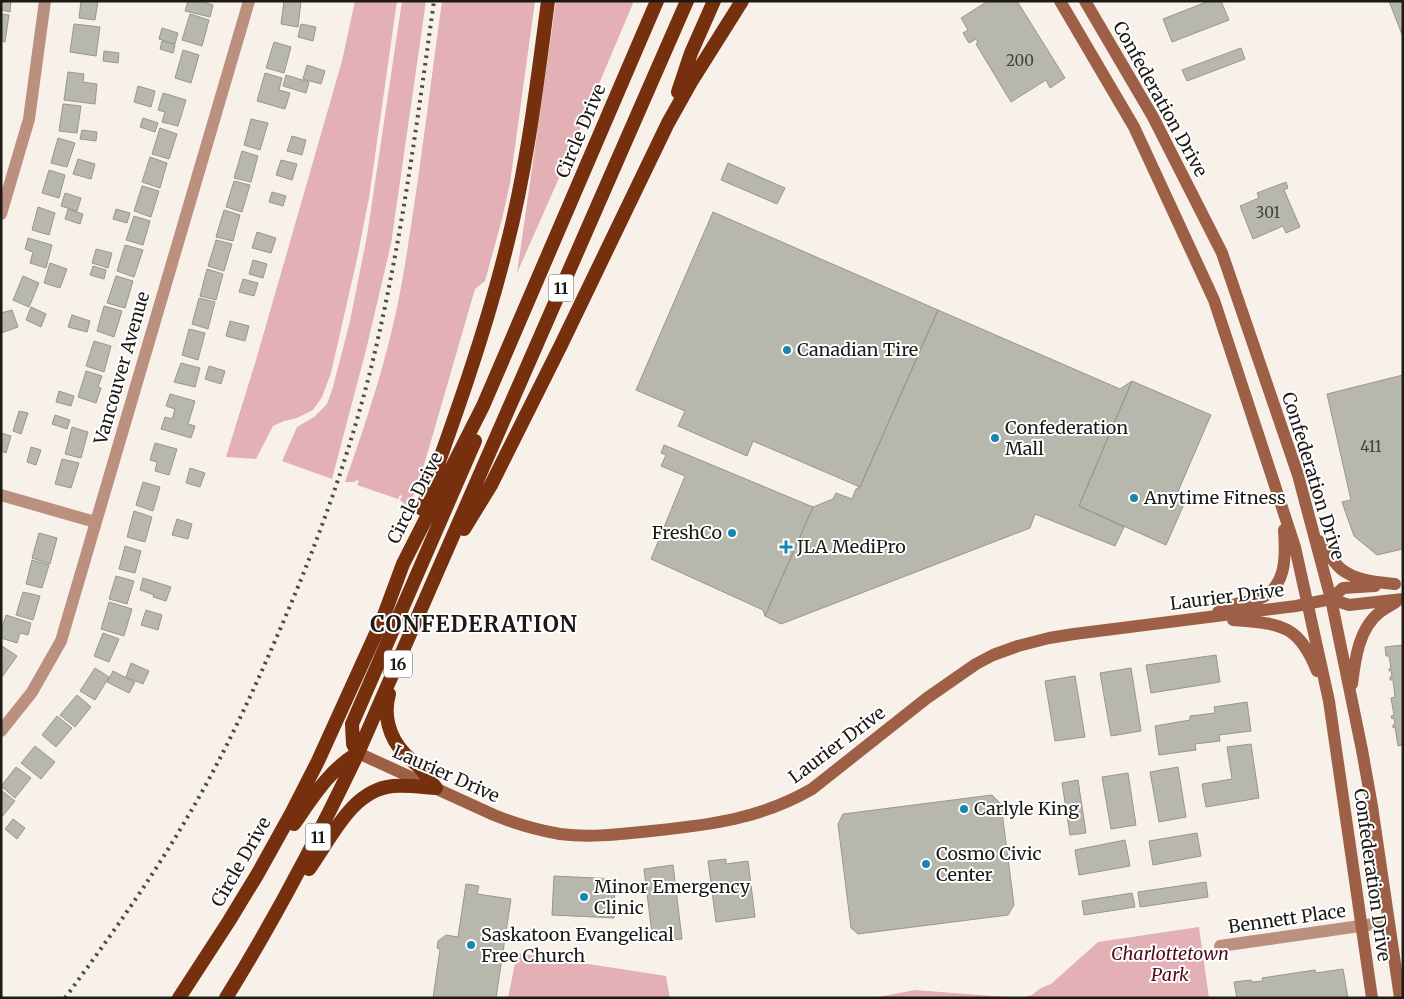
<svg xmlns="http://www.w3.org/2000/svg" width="1404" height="999" viewBox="0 0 1404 999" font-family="Merriweather,serif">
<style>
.green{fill:#e3b0b5}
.building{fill:#b8b7ae;stroke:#97978e}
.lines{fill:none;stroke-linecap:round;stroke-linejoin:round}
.minor{stroke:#bb907e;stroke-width:12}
.secondary{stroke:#9d5f46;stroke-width:12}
.trunk{stroke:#76300e;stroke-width:14}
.rail{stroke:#4d4a46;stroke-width:4;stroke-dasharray:2.5 5;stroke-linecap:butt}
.poi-dot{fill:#1887ae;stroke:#fff;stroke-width:2}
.labels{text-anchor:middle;stroke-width:4;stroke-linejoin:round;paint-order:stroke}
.number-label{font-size:15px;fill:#43413d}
.shield{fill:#fff;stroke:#605f5d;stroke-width:1}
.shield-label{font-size:16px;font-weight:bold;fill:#1c1a17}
.street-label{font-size:18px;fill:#1c1a17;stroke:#fff}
.poi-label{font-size:18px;fill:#1c1a17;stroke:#fff;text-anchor:start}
.park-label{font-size:18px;font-style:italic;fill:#530c1e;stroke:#fff}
.district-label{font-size:22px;font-weight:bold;letter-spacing:1px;fill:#1c1a17;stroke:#fff}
</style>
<rect width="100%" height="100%" fill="#f7f1e9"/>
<!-- green -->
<path class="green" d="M355,1h42l-28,197 -12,61 -26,114 -9,24 -9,13 -16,8 -13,3 -11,5 -17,33 -30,-2 30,-97 86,-299z
M402,1h24l-35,243 -25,106 -34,129 -50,-18 15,-34 17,-10 13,-13 6,-17 17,-66 17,-85z
M442,1h93l-25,182 -8,36 -17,62 -10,8 -46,159 -13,42 -8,17 -8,-7 2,-4 -2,-1 -2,4 -41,-14 2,-4 -2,-1 -3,2h-9c23,-65 45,-132 57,-200 16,-93 27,-187 40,-281z
M556,1h78l-75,177 -42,95z
M1199,927l10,71h-187l10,-3 9,-7 10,-4 47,-42z
M517,953l149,23 4,22h-162z
M915,990l104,8h-146z"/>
<!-- building -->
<path class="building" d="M1,1h10l-1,11 -9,-2z
M81,1h17l-3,19 -16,-2z
M188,1h18v2l7,2 -3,12 -25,-6z
M284,1h17l-3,26 -17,-3z
M988,1h29l48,77 -15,10 -4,-8 -35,22 -35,-58 2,-2 -2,-3 -7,4 -6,-10 5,-3 -7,-12z
M1209,1h12l8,19 -57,22 -9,-23z
M1389,1h14v36z
M1,14l8,1 -4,27 -4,-1z
M190,14l19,6 -7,26 -20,-6z
M74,24l26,3 -4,29 -26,-4z
M301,24l15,3 -3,14 -15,-4z
M162,28l16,5 -3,11 -16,-5z
M162,41l13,4 -2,8 -13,-4z
M274,42l17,5 -7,26 -18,-5z
M1241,48l4,11 -58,22 -5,-11z
M183,50l16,5 -8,28 -16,-5z
M104,51l15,2 -1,10 -15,-2z
M307,65l18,6 -4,13 -18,-5z
M68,72l16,2 -1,8 14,2 -2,20 -31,-4z
M265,73l17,5 -3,12 11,3 -5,16 -28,-8z
M286,75l23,7 -3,11 -23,-7z
M138,86l17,5 -4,16 -17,-5z
M163,93l23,7 -8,26 -16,-4 3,-10 -7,-2z
M63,104l18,2 -4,27 -18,-2z
M143,118l15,5 -3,9 -15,-5z
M251,119l17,4 -8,27 -16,-5z
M160,128l17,6 -8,25 -17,-5z
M82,130l15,2 -1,9 -16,-2z
M292,136l14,4 -4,15 -15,-4z
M58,138l17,5 -8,24 -16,-4z
M242,151l16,5 -7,26 -17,-4z
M150,157l17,6 -7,25 -18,-6z
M78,159l17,5 -4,15 -18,-5z
M281,160l16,4 -5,16 -16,-5z
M728,163l57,25 -8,16 -56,-24z
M49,170l16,5 -6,23 -17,-5z
M234,181l16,4 -8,27 -16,-5z
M1286,182l2,6 -4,2 16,37 -14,6 -3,-7 -30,13 -13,-33 19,-8 -2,-5z
M142,186l17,5 -8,26 -17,-6z
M272,192l14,4 -3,10 -14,-4z
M65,193l16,5 -4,13 -16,-5z
M38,207l17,6 -6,22 -17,-5z
M68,209l15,5 -3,10 -15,-5z
M116,209l14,4 -3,10 -14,-4z
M224,210l16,5 -7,26 -17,-4z
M713,212l225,98 -78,177 -107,-46 -6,15 -69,-30 7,-15 -49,-21z
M134,216l16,5 -7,24 -17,-5z
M257,232l19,6 -5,15 -19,-5z
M28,238l24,7 -6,23 -16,-5 3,-11 -8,-3z
M216,240l16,4 -8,27 -16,-5z
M125,245l18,5 -9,27 -17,-6z
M96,249l16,4 -4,15 -16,-5z
M253,260l14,4 -4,14 -14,-4z
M50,263l17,6 -7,19 -16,-5z
M93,266l13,4 -2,9 -14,-4z
M207,269l16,5 -7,26 -16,-4z
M23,276l16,7 -10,24 -16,-7z
M116,276l17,5 -8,27 -18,-5z
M243,279l15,4 -4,13 -15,-4z
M199,298l16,4 -7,27 -16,-5z
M104,306l18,5 -8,26 -17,-6z
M31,307l15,7 -5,13 -15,-7z
M12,310l6,17 -17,6v-20z
M938,310l182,79 12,-8 -53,125 45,21 -9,19 -80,-32 -5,14 -249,96 -16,-8 48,-109 20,-8 3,-6 16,6 4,-10 4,-2z
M72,315l18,6 -3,11 -19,-5z
M230,321l19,5 -4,15 -19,-5z
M189,329l16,4 -7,27 -16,-5z
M94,341l17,5 -7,26 -18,-6z
M181,363l19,5 -5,19 -21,-5z
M209,366l16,5 -4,13 -16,-5z
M86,371l16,5 -4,11 3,1 -5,15 -18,-6z
M1403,375v174l-26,6 -23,-19 -12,-34 9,-2 -24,-106z
M1132,381l79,34 -35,81 9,6 -19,43 -87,-39z
M59,391l15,5 -3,10 -15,-4z
M170,394l25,7 -7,23 7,2 -4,12 -30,-9 4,-12 7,2 3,-10 -9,-3z
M19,411l9,2 -7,21 -8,-3z
M55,415l15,5 -3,9 -15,-5z
M72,427l16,5 -7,26 -16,-4z
M1,433l10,3 -5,17 -5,-2z
M155,443l22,6 -8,26 -14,-4 2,-9 -7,-2z
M664,445l149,62 -48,109 -2,-6 -112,-51 34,-83 -24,-10 5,-11 -5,-2z
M31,447l10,3 -5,15 -9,-3z
M62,459l17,4 -8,25 -16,-4z
M190,468l15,5 -5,14 -14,-4z
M143,482l17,5 -7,24 -17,-6z
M134,511l18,6 -7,25 -18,-5z
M177,519l15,5 -4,15 -16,-4z
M39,533l18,5 -7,26 -18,-6z
M125,546l16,5 -6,22 -16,-4z
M32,560l17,5 -7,23 -16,-4z
M116,576l18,5 -7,23 -18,-5z
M143,578l28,9 -5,14 -13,-4 1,-2 -14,-5z
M23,592l17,4 -7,24 -17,-5z
M109,602l23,7 -8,27 -23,-7z
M146,610l16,5 -4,15 -17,-5z
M6,615l25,8 -3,12 -8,-2 -3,10 -16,-5v-8z
M103,633l16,6 -10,23 -15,-6z
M1403,645v100l-5,1 -3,-19 -2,1v-3l2,-1 -1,-6 -2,1 -1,-3 3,-1 -3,-17 4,-1 -2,-17h-3v-3h2l-1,-7 -2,1v-2l2,-1 -2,-12h-3l-1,-9z
M2,646l15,10 -15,21 -1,-30z
M1216,655l4,27 -69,11 -5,-28z
M131,663l18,8 -6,13 -17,-7z
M95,668l14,9 -14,23 -15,-9z
M1131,668l10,63 -30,5 -11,-63z
M113,671l22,11 -6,11 -22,-11z
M1075,676l10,61 -30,4 -10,-60z
M77,695l14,12 -16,20 -15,-12z
M1247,702l4,29 -32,4 1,6 -25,3 1,6 -37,5 -4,-29 35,-6v-4l25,-3 -1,-6z
M57,716l15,12 -16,19 -14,-12z
M1251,744l8,54 -53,9 -4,-23 30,-5 -5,-32z
M35,746l20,16 -14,17 -20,-16z
M16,767l15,11 -16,20 -14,-12z
M1178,767l8,50 -27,5 -9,-50z
M1128,773l8,52 -25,4 -9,-52z
M1078,780l8,53 -16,2 -8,-52z
M1,790l14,11 -14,17z
M992,795l9,9 13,101 -6,10 -150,19 -7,-6 -13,-104 5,-10z
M13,819l12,9 -8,11 -12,-10z
M1197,833l4,23 -48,9 -4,-24z
M1125,840l5,26 -51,9 -4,-25z
M726,859v5l22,-3 7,56 -39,5 -8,-61z
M673,865l9,74 -29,3 -9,-73z
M554,876l61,3 -1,39 -62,-3z
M1206,882l2,15 -68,10 -2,-15z
M466,884l13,2 -2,8 34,5 -15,99h-63l7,-49 -3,-1 1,-7 8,-6 12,2z
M1132,893l3,14 -51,8 -2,-14z
M1343,969l5,29h-111l-3,-16 17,-2 1,2 11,-1 -1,-3 53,-8 1,3z"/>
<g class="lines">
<!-- minor -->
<path class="minor" d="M1,214l28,-95 16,-118
M1,495l94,27
M1,731l31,-39 29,-51 188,-640
M1220,946l168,-24"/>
<!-- secondary -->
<path class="secondary" d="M1060,1l74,126 80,173 81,247 34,154 43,297
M1085,1l68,116 69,136 76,222 33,124 31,151 10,56 28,192
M1319,541c7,9 14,21 22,28 15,12 36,13 54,15
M1331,599l12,-11 32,-2
M1218,612c6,-2 12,-6 18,-8 7,-2 13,-2 20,-4 31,-10 30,-43 28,-70
M1233,620c47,4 65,3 84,51
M1352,684c3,-25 7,-56 28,-72 5,-4 12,-7 17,-11
M358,753l136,62c22,9 43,15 66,19 31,4 61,0 91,-3 59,-6 109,-12 161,-42l115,-91 49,-34 17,-9 25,-9 31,-8 25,-4 222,-28 35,-7 18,6 54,-6"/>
<!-- trunk -->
<path class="trunk" d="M678,92l13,-39 23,-52
M422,509c31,-86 62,-172 84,-260 21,-81 31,-165 42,-248
M464,529l27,-44 70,-140 107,-222 23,-41 51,-81
M389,694c-6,21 0,43 15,59 5,6 12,10 17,16 5,6 10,13 15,19
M358,753l-5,-9 -1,-20 123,-283
M294,824c19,-27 35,-54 64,-71
M309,869c22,-30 42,-79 84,-83 14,-1 29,1 43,2
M179,998l50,-77 28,-46 34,-61 27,-53 65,-143 20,-54 80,-158 174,-405
M226,998c49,-79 92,-161 132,-245l329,-752"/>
<!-- rail -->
<path class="rail" d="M65,998c42,-57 83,-114 119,-175 36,-60 66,-124 94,-189 38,-87 71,-177 94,-270 29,-119 45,-241 62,-363"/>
</g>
<!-- markers -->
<g class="poi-dot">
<circle cx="787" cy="350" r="5"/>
<circle cx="995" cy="438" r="5"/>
<circle cx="1134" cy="498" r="5"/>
<circle cx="732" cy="533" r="5"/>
<path d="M783.5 539.5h5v5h5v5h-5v5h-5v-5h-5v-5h5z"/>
<circle cx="964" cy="809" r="5"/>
<circle cx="926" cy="864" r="5"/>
<circle cx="584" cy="897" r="5"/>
<circle cx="471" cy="945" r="5"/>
</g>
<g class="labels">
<!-- number labels -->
<g class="number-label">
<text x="1020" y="66">200</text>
<text x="1268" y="218">301</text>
<text x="1371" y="452">411</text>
</g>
<!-- shield labels -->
<g class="shield">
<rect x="548.5" y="274.5" width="25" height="27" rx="4"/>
<rect x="384" y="650.5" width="28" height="27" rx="4"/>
<rect x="305.5" y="823.5" width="25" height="27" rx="4"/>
</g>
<g class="shield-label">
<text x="561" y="294">11</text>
<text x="398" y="670">16</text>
<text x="318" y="843">11</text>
</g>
<!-- street labels -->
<g class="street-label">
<text transform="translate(1160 99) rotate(61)" y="6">Confederation Drive</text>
<text transform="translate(581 131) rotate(-67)" y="6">Circle Drive</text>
<text transform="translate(122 368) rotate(-74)" y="6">Vancouver Avenue</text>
<text transform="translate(1313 476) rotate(73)" y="6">Confederation Drive</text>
<text transform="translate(415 498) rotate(-63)" y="6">Circle Drive</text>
<text transform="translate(1227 597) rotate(-7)" y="6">Laurier Drive</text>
<text transform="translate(837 745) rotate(-37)" y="6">Laurier Drive</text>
<text transform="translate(446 774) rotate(24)" y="6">Laurier Drive</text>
<text transform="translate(241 862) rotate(-60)" y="6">Circle Drive</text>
<text transform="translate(1372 875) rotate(82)" y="6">Confederation Drive</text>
<text transform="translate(1287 919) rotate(-8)" y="6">Bennett Place</text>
</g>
<!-- poi labels -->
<g class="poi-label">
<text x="797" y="356">Canadian Tire</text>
<text x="1005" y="434">Confederation<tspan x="1005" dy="21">Mall</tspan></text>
<text x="1144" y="504">Anytime Fitness</text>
<text x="722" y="539" text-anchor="end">FreshCo</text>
<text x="797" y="553">JLA MediPro</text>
<text x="974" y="815">Carlyle King</text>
<text x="936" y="860">Cosmo Civic<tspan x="936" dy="21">Center</tspan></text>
<text x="594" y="893">Minor Emergency<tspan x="594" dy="21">Clinic</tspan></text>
<text x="481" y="941">Saskatoon Evangelical<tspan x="481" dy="21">Free Church</tspan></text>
</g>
<!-- park labels -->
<g class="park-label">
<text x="1170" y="960">Charlottetown<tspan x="1170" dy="21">Park</tspan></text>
</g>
<!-- district labels -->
<g class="district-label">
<text x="474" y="632">CONFEDERATION</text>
</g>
</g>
<!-- border -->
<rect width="1404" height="999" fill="none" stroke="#1c1a17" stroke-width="5"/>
</svg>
